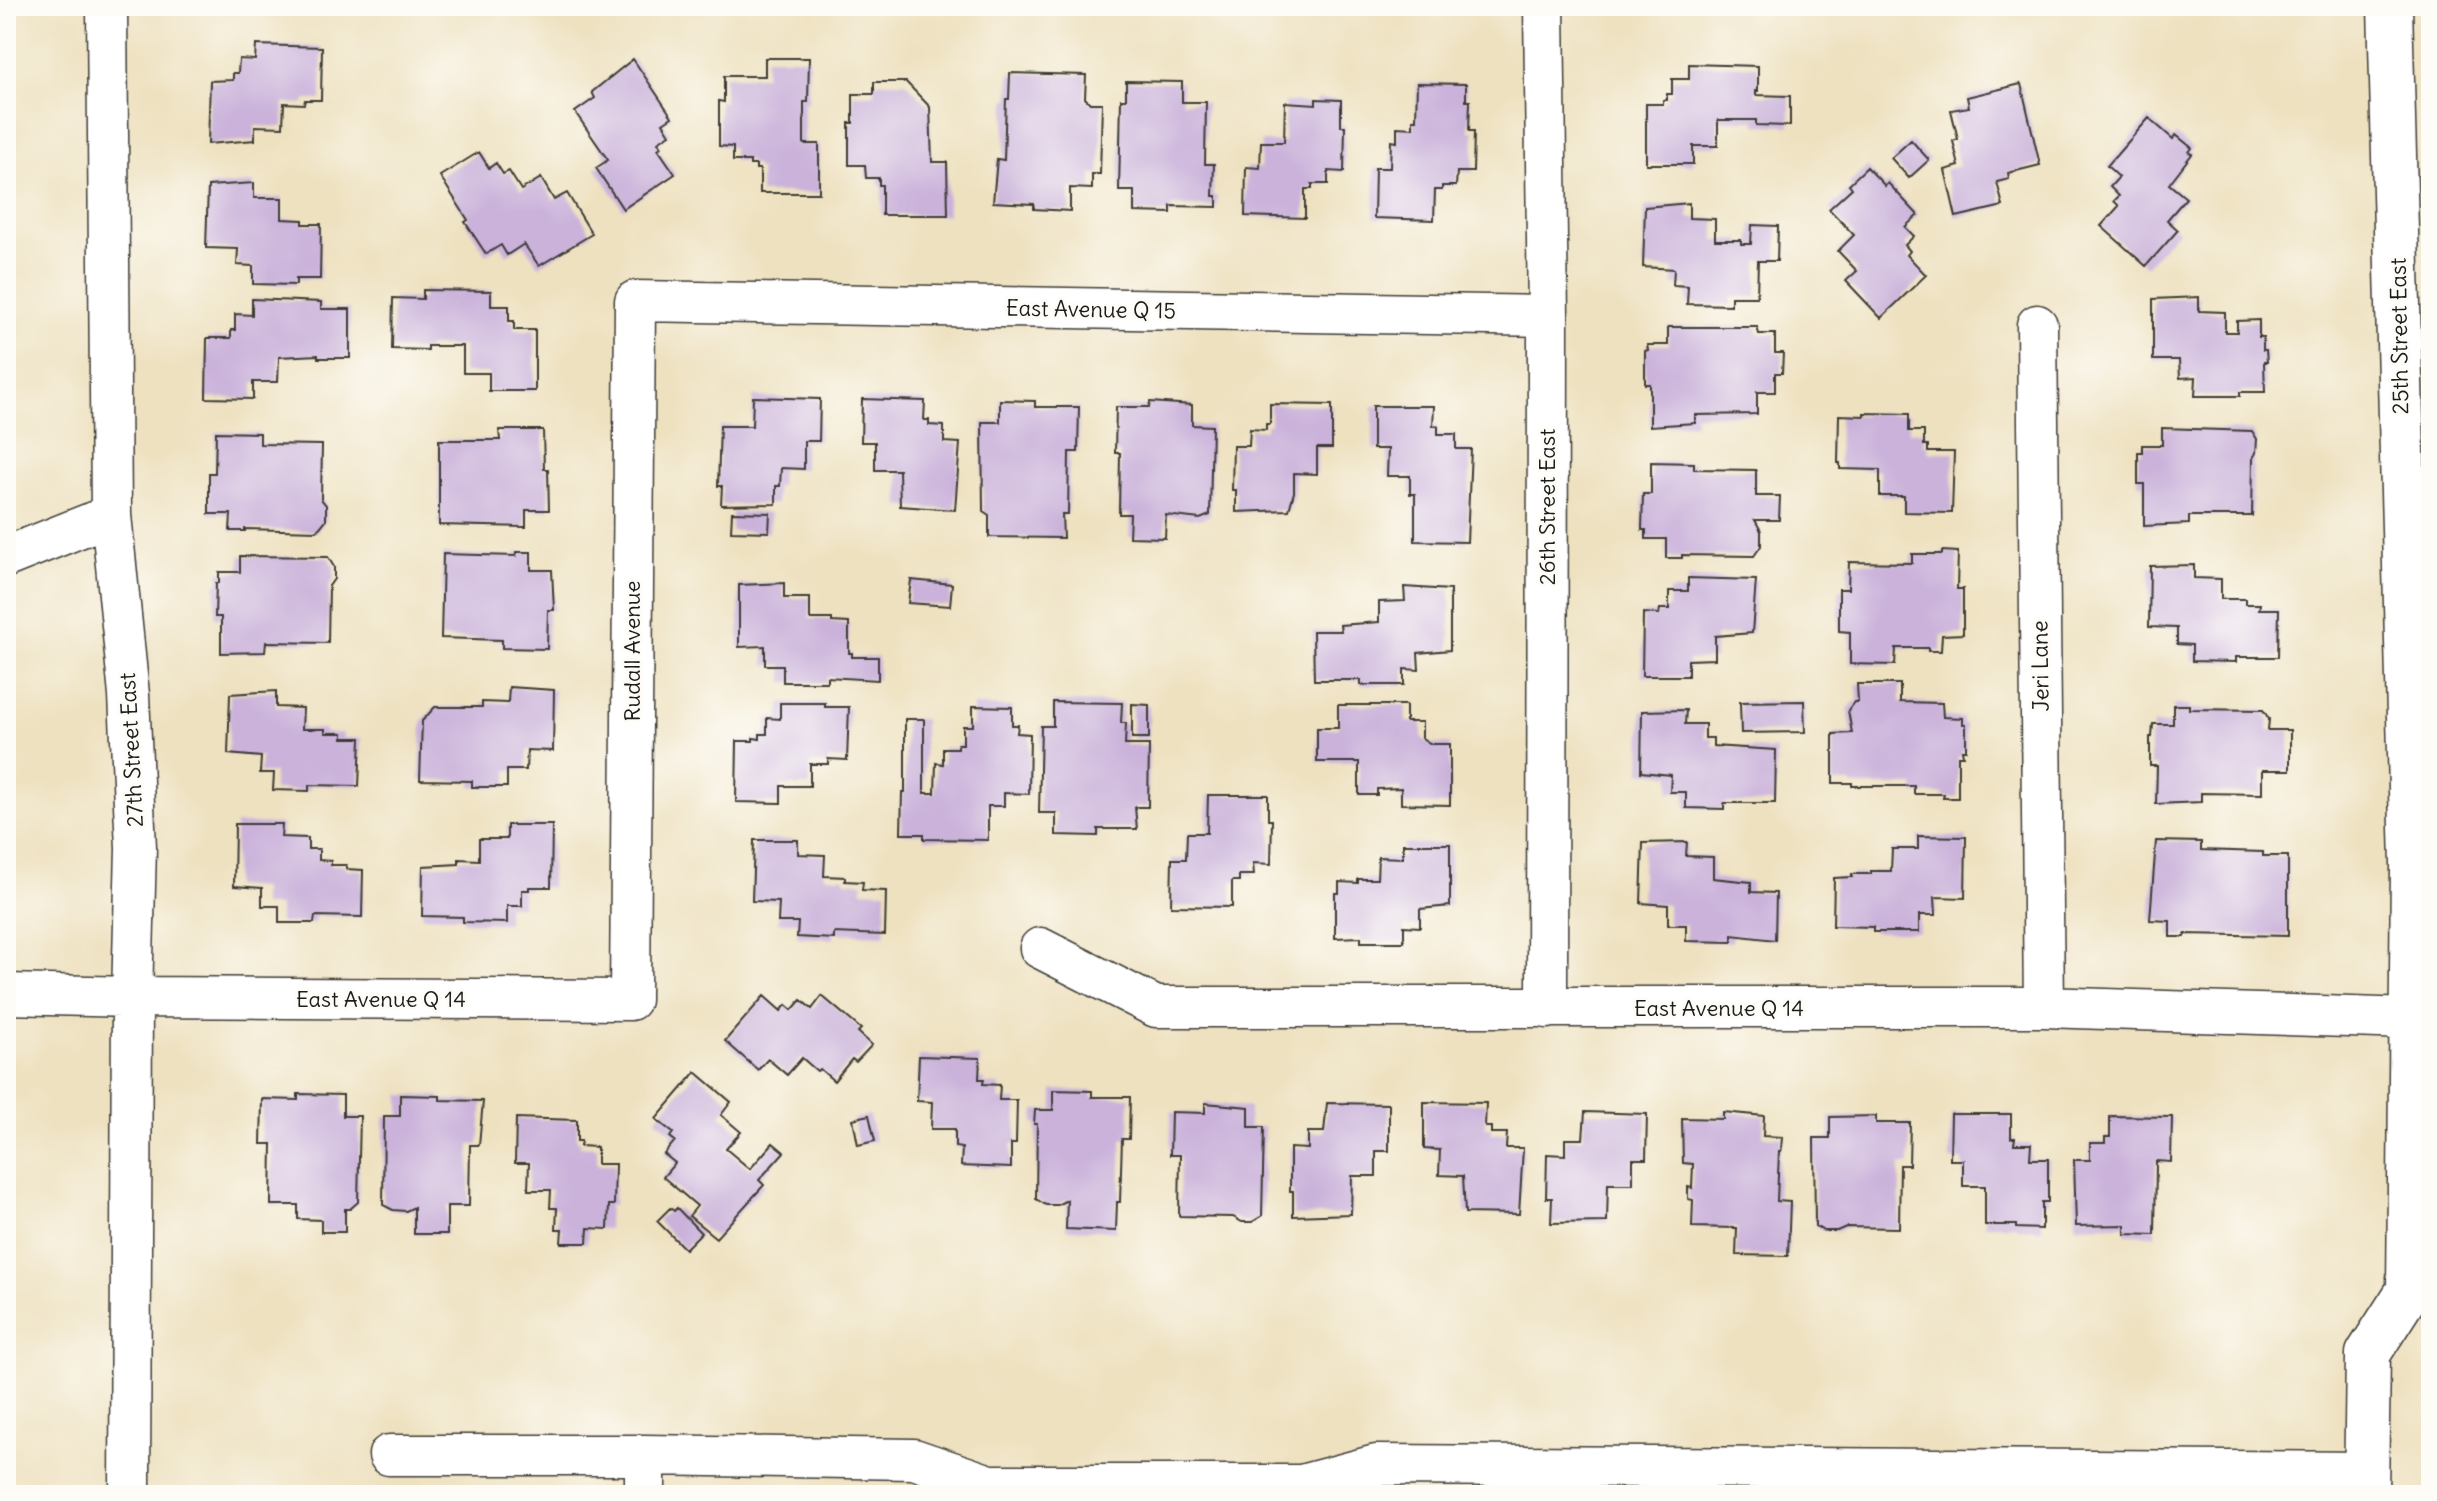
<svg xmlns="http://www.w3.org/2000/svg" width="2437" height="1501" viewBox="0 0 2437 1501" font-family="Delius,sans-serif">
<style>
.building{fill:#cab2da}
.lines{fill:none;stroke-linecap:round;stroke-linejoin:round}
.minor-casing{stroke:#3c3a35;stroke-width:43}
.major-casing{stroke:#3c3a35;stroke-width:47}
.minor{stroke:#fff;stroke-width:40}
.major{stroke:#fff;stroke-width:44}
.labels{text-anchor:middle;stroke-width:6;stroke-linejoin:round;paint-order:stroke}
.street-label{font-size:22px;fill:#1c1c1c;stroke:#fdfcf7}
</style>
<rect width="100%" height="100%" fill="#fdfcf7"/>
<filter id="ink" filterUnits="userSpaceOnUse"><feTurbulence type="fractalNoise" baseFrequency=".0125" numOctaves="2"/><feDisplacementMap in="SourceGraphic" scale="16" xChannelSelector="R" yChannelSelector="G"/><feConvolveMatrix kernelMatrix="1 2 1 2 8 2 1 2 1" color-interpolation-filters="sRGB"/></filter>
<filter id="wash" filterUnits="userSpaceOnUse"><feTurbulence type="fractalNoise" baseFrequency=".006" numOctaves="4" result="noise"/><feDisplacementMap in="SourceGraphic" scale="32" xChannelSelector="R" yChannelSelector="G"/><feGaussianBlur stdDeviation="1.8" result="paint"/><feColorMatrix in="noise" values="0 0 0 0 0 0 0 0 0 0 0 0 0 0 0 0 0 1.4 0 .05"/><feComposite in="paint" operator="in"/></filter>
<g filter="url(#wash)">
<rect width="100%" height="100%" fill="#eee1c0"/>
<g id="blocks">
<!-- building -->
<path class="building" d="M256,45l66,2 -1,53h-16l-1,4 -20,-1 -1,24 -28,-1v14l-47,4 2,-63 23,-1v-7h5l1,-14 16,1z
M765,58h44l-1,44h-4v42h15v49h-59v-24h-4v-4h-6v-4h-17v-14l-14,-1v-45l5,1v-26h41z
M633,59l39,58 -9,6 7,11 -12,8 3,5 -3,2 17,25 -52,35 -27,-41 12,-8 -33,-48 20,-14 -3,-6z
M1689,64l69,2v25h-2v4l34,1v30l-34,-1v-5h-38v26h-25v18h-47v-60h17v-4h4v-6h5v-15h17z
M1010,73l76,2 -1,23 5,5h12l-2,71h-8v15l-22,-1v23l-36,-2v-5l-41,-2 4,-43 7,1 2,-61h3z
M1126,81l56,1v20h24l-1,62h9l-1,32h4v11l-46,-1v7l-37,-1v-21h-15l2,-92h5z
M874,82h32l24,25 2,55h15l1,53h-66v-30h-3v-7h-13l-1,-13h-16v-42h4v-29h21z
M1417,83l49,1v17h4l-1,30h5l-1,41h-16l-1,14h-14v4h-7l-1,30 -60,-2 1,-50h15l1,-27 6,1v-15l16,1v-8h3z
M2021,84l19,81 -32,8 1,6 -12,3 6,24 -47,11 -11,-47 14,-4 -6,-25 5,-2 -7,-29 18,-3 -2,-10z
M1316,99l25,1v26h4l-1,46 -16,-1v13h-16v5h-7v29l-60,-2 1,-49 14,1 1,-26h23l1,-40 31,2z
M2149,118l24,21 3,-4 16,13 -3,4 3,2 -23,30 17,14 -19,22 11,10 -32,36 -45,-40 18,-20 -5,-5 5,-5 -9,-9 9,-10 -12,-11z
M1911,140l18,20 -20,18 -18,-20z
M479,152l10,16 7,-5 7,11 6,-3 12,19 20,-12 13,22 13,-7 25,41 -53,32 -15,-22 -17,11 -6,-10 -15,9 -21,-32 3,-2 -28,-44z
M1867,167l18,19 3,-3 30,32 -13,12 9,9 -9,9 5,6 -3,4 19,20 -45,43 -35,-37 11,-10 -19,-20 16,-16 -25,-26 23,-21 -3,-4z
M254,183v15h28v21l21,1v4h18l-1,55h-24v6l-43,-1v-18l-16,-1 1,-16 -32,-1 2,-62z
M1689,203v15l26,1v21h26v4h10l1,-19 26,1 -1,35h-19l-1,36h-26v8l-44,-1 1,-18 -15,-1 1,-16 -31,-2 2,-60z
M423,290l68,1v15h18v15h5v9h21v61h-46v-18h-26v-27h-35v4l-36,-1 1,-51 30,1z
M2199,297v14l26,1v20h12v-11l22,-1v17h4v13h3l1,12h-3l1,30h-25v4h-45l1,-19 -16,1 -1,-18h-26v-61z
M252,299l69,3v7h29v49h-32v-3l-39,2 -1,25h-25v17l-47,-1 1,-60h24v-8h4v-16l17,1z
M1668,327h89l2,7h16v19h8l-1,20h-7v19h-18v22l-62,1v8l-45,3v-42h-5v-33l3,-1 -1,-5h21z
M753,397l67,2 -1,42h-15v28l-23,-1 -1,18h-4v18l-55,1 1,-19h-4l2,-60h32z
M862,399l63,2 -1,19h5v5l15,1v16l16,1 -5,67 -55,-4 -1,-36h-24v-28h-14z
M1000,400l35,1v6h44l-1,45h-9l-1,62h-6l1,24 -74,-1v-22l-6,-4 -1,-89h18z
M1150,402l42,3v20l20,1 -2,89 -10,4 -34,-4 -1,23 -36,-1 1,-23h-11l1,-61h-5l1,-46h33z
M1270,404l62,1v43h-15v26l-23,-1v19l-5,18 -53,2v-22h-4l1,-44h16l1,-17 16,1v-6h4z
M1373,406h61l-1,20h5v8h18v15h15l-4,93 -52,-1v-47h-5v-18h-23l1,-27h-15z
M1864,413l45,1v17h15v14h4v7h26l-2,61 -48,-1v-16h-24v-26l-40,-1v-6h-2l1,-48 25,1z
M2162,428l90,3 5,8 -1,14 -3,5 -1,58h-63v8l-45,2v-42h-6v-32h4v-7h20z
M499,430h44l1,39h4l1,41h-23v17l-87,-2v-85h61z
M216,432l44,1v11l62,1 -1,54 5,6v15l-9,11 -72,-2v2h-15l1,-17h-22v-41h6z
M1651,462l43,1v6l62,1v26h24l-1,24h-24l6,11v15l-7,10 -72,-1v3h-16v-19h-20v-9h-4l1,-36h8z
M732,512l38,1 -1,19 -38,-1z
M1942,551l16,1 -1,37h6v45l-21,1 -1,16h-13v-3h-32l-1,17 -45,-1v-32l-11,-1v-42h9l1,-27 63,1v-9h30z
M516,552h15v18h21l2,40h-6l-1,39 -45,-1v-8l-61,-2 2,-84 73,2z
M240,556l88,1 6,10v12l-5,7 -1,57 -62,-1 -1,10 -44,1v-36h-6l1,-34h3v-11h21z
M2194,565v13l27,1v20h24v5h15l-1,5h20l-1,48h-42v5l-44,-1v-16l-15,-1v-16l-28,-1 1,-61z
M1688,578l68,2 -4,53 -37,3v23l-27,1v16h-46l1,-63 16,1 1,-5h9v-18h19z
M911,580l41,4 -2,22 -42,-3z
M784,583v15h26v21h22v3l17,1v30h3v4h26v23l-51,-3v5h-44v-17h-18v-19l-26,1v-62z
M1404,587l46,3v60l-32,3 1,17 -15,-1v16h-43v-5h-47l-1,-49h28l-1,-6 39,-3v-20l26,-1z
M1857,684h43v18l42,1 1,14 20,1v6h3v26h-4l1,6h-5v42h-15l1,-4h-30v-8h-62v-3h-19v-49l19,-1 -4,-23 6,-8h4z
M509,687l45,3 -1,61 -26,-1 -1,20h-19v17h-35v-6l-52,-1 2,-59 13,-14h47v-5l26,1z
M276,691v16l27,1 -1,21h23v4h18v5h18l-2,48 -50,-1v6l-36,-1 1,-17h-14l1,-16 -33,-3 2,-60z
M1804,701l1,31 -64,1 -1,-31z
M1053,702l69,1 -1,20h5l-1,22h24l-1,62h-13l2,22h-39v7l-42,-1v-22h-17l2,-87h12z
M780,703h45v4h24l-2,53 -19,-1v5h-18v22h-29v17l-45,-1 1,-61h16v-3l7,1v-5h7v-16l13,1z
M1132,704l17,1v33h-17z
M1338,705h68v17h16v16l9,6h19v61l-49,-1v-16l-24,1v6h-18v-33h-42v-34h21z
M2173,705h16v4l74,1 6,9 -1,11h22v40h-28v24l-61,-1v9l-45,2 1,-38h-7v-29h2l1,-13h20z
M973,706l39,1v18h6l-1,8 13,1 -1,60 -25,-1v13h-16v34l-64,-1v-5h-23l1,-42h3v-73h19v74h11l1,-30 7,1v-16h15v-4h5v-18h10z
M1686,710l-1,14h20v14h8v8l63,4 -1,53h-51v6l-38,-1v-16h-16l1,-17 -30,-3 1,-61z
M1208,795h60v25h4l-1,44 -18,-1 1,12h-15v6h-7v26l-61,-1 1,-47h14l1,-26h20z
M235,824h47l-1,13 27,1v11h11v11l12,1v4h15v4l17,1 -1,47 -47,-1 -1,7h-35v-17h-17v-18l-28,-2z
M507,825h45l-1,62h-22v3h-7v16h-15v17l-44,-1v-5l-41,-1 1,-50 36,-2v-5l20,1v-21h28z
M1918,836l48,1 -1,61 -30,-1 1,18h-17v17h-46v-5l-40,-1 1,-48 18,-1v-3h19v-3h20l1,-22h26z
M754,840h44v14l27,1 -1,21 21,1v4l18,1 -1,8 24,1 -1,44 -51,-2v6l-37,-2 1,-15h-20l1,-20 -27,-1z
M2156,841l45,1v8l62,2v4h25v80l-103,-2v3h-15v-16l-20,-1z
M1687,842l-1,14 27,1v21l38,4v10l25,1 -1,47 -43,-5v7l-46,-1v-16h-18v-20l-27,-2 2,-60z
M1403,844h47v62l-30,3v18l-16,-1v16h-43v-5l-26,1v-45h4v-11l19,1v-4h19l1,-22 25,1z
M764,996l17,15 5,-6 6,5 9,-10 11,9 10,-13 39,33 -3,3 14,13 -16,17 -4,-3 -18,22 -14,-12 -3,2 -15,-13 -15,17 -19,-16 -10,11 -33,-29z
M919,1056l61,2 -1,21h5l-1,5 17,1 -1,15h18l-1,44h-5v24l-50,-2 1,-18 -7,-1v-18h-24l1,-27 -15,-1z
M696,1072l35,30 -10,13 20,17 -15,17 24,20 23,-26 11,9 -25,28 5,5 -48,53 -27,-22 8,-10 -34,-29 12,-14 -11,-9 11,-13 -5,-4 3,-4 -17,-14z
M1053,1090l39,1v6h38l-1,42h-7l-2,63h-3l-1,29 -50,-2 1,-29 -10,5h-11l-10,-6 1,-75h-3l1,-14h18z
M298,1094l45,1v21h17l-2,86 -8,7h-5v23h-24v-12l-23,-1v-14h-27l1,-61h-11l1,-45 36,1z
M400,1095l40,1v4l43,1 -4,44h-9l-1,61h-22v28h-33v-27l-8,4 -13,-1 -10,-5 1,-89h16z
M1424,1102l62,1 -1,24h6v6h16l-1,15h17l-4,66 -54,-1 -2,-37 -24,-1 1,-25 -16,-1z
M1205,1103l44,4v20h15l-2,89 -10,6h-10l-9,-5 -54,-1 1,-61h-10l1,-43 34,1z
M1327,1103l62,1v47h-13v25h-24l-1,38 -58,2v-25h-3v-43l18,1v-17h16z
M1585,1112l62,2 -1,45h-13v25h-25l-1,38 -56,1 1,-25h-6l1,-44 18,1v-16h18z
M1723,1112l41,4 -1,20 19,1 -1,14h-2l-2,50 13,1 -2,54 -52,-1 1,-27 -45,-1 1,-27 -5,-1v-12l4,1 1,-24 -10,-1 -1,-45 41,1z
M1951,1114h60v24h4l-1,6h17l-1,15h18v43h-6v27l-26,-1v-3h-31v-39h-22v-26h-13z
M869,1115l6,26 -17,4 -5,-26z
M1876,1116v7h34l-1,42h-9l-1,63 -53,-1 -9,4h-13l-9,-5 -1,-88h16v-21z
M2110,1116l62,1 -1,45 -15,-1 -1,74 -30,-1v-9l-49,1 -2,-66h16v-17h15v-6h5z
M516,1118l61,2v21h4l-1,5 17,1v17h18l-1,41h-5l-1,24 -20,-1 -1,15h-26l1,-14h-6l1,-21h-7l1,-18h-23l1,-27h-14z
M670,1208l4,3 3,-3 24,25 -16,16 -28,-28z"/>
</g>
</g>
<g filter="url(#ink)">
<use href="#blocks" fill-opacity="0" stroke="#3c3a35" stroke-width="2"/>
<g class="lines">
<defs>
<path id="minor" d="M107,6l4,509 18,180 7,153 -4,149 -2,498
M1544,6l4,310 -1,692
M2037,325l7,682
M6,557l105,-42
M1040,948l116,59h888l367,12
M6,994l126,3 498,3 5,-699 913,15
M389,1455h256
M645,1495v-40l269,4 76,26h311l75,-20 991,7"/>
<path id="major" d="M2366,1495l2,-141 41,-64 4,-425 -23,-859"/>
</defs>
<!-- minor casing -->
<use href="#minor" class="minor-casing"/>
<!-- major casing -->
<use href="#major" class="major-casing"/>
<!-- minor -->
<use href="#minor" class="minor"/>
<!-- major -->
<use href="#major" class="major"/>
</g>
</g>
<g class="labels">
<!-- street labels -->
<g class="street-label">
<text transform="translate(1091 309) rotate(1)" y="8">East Avenue Q 15</text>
<text transform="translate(2399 336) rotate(-91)" y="8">25th Street East</text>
<text transform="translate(1547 507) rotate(-90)" y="8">26th Street East</text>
<text transform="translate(632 651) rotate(-90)" y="8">Rudall Avenue</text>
<text transform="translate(2040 666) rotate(-91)" y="8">Jeri Lane</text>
<text transform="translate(131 750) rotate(-93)" y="8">27th Street East</text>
<text x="381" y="1007">East Avenue Q 14</text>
<text x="1719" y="1016">East Avenue Q 14</text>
</g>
</g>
<!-- margin -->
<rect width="2437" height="1501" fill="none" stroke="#fdfcf7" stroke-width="32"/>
</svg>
